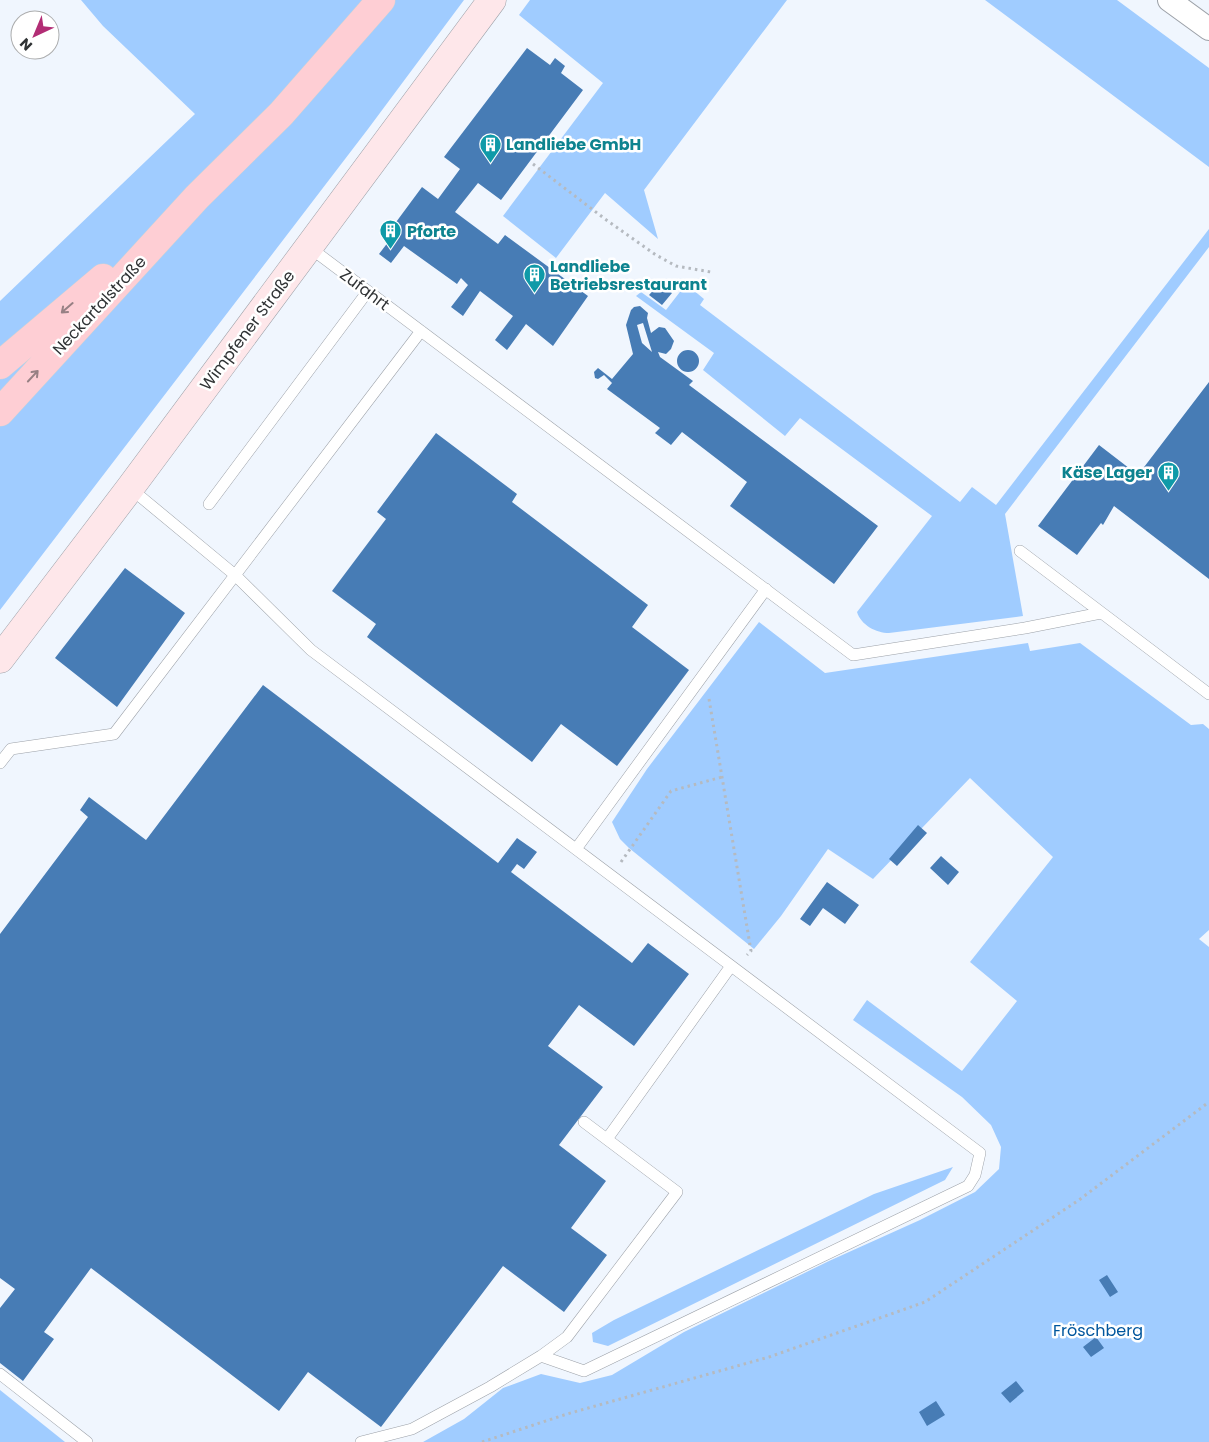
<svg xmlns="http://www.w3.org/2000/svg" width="1209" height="1442" viewBox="0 0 1209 1442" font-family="Poppins,sans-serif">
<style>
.green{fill:#a0ccff}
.building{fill:#477cb5;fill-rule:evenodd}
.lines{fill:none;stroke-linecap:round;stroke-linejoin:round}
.lane-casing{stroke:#9ca1a8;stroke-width:12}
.street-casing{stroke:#9ca1a8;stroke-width:24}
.secondary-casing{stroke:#9ca1a8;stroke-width:29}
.primary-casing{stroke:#d1d2d3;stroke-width:29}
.path{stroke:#b5bac0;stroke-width:3;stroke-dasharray:2.5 4;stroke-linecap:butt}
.lane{stroke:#fff;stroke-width:11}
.street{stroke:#fff;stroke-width:22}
.secondary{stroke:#fee7ea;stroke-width:28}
.primary{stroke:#feced4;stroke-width:28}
.oneway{stroke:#978084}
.labels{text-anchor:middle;stroke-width:5;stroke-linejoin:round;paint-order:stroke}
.culture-label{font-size:16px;font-weight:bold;fill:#0d838f;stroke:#fff;text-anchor:start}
.street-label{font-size:16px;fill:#303335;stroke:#fff}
.park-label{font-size:16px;fill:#00569d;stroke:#fff}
</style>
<rect width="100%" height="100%" fill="#f0f6fe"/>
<!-- green -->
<path class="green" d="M81,0h383l-96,129 -368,481v-309l195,-187 -92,-88z
M530,0h257l-143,190 14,49 -53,-46 -49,65 -53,-42 100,-133 -84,-68z
M985,0h132l92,68v99z
M1209,229v18l-204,267 18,102 -134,17c-13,0 -28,-8 -32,-21l75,-96 -132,-98 -15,18 -82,-66 11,-17 -78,-57 5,-4 25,18 20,-26 18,15 -4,6 260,197 12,-15 24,18z
M759,622l66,51 203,-30 2,8 50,-8 111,82 12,-1 6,5v201l-10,9 10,8v495h-786l41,-23 39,-31 38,-14 39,9 32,-8 72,-43 145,-71 91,-41 55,-28 24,-23 2,-22 -10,-22 -29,-28 -109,-77 14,-20 95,71 55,-70 -47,-39 83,-105 -83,-79 -97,101 -45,-30 -47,67 -27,33 -125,-101 -9,-9 -8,-17 35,-53z
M953,1167l-8,13 -337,166 -15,-4 -1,-9 22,-13 260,-126z
M0,1390l65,52h-65z"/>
<!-- building -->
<path class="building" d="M527,48l23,17 5,-7 10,8 -4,7 22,17 -82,110 -23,-17 -23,29 43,32 7,-9 83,61 -35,50 -27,-22 -19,26 -12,-10 18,-24 -33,-25 -17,25 -12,-9 17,-22 -7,-7 -4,6 -53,-38 -13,17 -12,-9 13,-17 -4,-4 34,-46 16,12 22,-30 -16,-12z
M660,283l12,10 -10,12 -13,-10z
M640,306l8,7 -1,5 4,15 8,-6 6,1 9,13 -3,8 -5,5 -8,-2 2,5 33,24 -4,4 189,141 -44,58 -104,-78 17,-24 -65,-50 -11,13 -16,-12 5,-5 -53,-39 5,-6 -8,-8 -6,4 -3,-1 -1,-6 4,-4 14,11 21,-25 -7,-29 5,-15 3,-3zM643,323l9,29 -10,-9 -5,-18z
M677 361a11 11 0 1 1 22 0a11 11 0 1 1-22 0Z
M1209,382v197l-95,-73 -11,19 -2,-2 -24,32 -39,-29 61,-81 39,30z
M436,433l81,61 -5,8 136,103 -16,22 57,43 -72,96 -56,-42 -29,38 -165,-125 9,-13 -44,-33 54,-72 -9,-7z
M125,568l60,45 -68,94 -62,-49z
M263,685l235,178 19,-25 20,14 -13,17 -7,-5 -6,8 121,91 16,-20 41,31 -55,72 -55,-41 -31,41 55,41 -44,58 47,36 -35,47 36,27 -43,57 -61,-46 -122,161 -73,-55 -29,39 -188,-143 -47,64 10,7 -31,42 -23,-18v-55l15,-19 -15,-11v-344l88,-117 -8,-7 9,-13 57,43z
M918,825l9,8 -30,33 -8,-7z
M941,856l18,16 -11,13 -18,-17z
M827,882l32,23 -14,19 -22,-16 -13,18 -10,-7z
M1107,1275l11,17 -8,5 -11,-17z
M1096,1337l8,11 -13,9 -8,-10z
M1016,1381l8,10 -14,12 -9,-10z
M936,1401l9,14 -18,11 -8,-14z"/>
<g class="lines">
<defs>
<path id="lane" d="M309,247l544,408 172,-27 76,-15
M130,488l105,87 76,75 669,503 -5,22 -7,11 -384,185 -43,-15
M209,504l159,-213
M1020,551l189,143
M0,763l11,-14 103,-15 307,-403
M576,849l190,-260
M607,1139l124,-173
M0,1374l87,68
M361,1442l51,-13 78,-42 51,-31 26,-19 110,-145 -93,-70"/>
<path id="street" d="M1169,0l40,29"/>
<path id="secondary" d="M0,659l130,-171 362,-488"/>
<path id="primary" d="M0,365l103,-87
M0,412l197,-215 84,-83 100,-114"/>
</defs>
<!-- lane casing -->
<use href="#lane" class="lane-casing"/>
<!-- street casing -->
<use href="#street" class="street-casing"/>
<!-- secondary casing -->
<use href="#secondary" class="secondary-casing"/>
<!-- primary casing -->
<use href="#primary" class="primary-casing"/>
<!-- path -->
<path class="path" d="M533,164l72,55 51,36 20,11 35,6
M709,699l42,252 -4,4
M621,862l50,-71 51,-14
M482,1442l85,-28 202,-57 156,-55 154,-102 130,-98"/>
<!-- lane -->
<use href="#lane" class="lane"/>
<!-- street -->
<use href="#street" class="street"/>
<!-- secondary -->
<use href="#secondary" class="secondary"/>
<!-- primary -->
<use href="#primary" class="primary"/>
</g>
<!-- one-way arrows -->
<defs><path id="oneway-shaft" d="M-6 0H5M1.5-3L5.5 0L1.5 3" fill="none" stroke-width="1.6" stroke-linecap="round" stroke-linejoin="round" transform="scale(1.25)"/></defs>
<g class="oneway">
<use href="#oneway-shaft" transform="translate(67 308) rotate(139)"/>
<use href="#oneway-shaft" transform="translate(33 376) rotate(-47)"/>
</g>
<!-- icons -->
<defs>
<symbol id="building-pin" viewBox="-11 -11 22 30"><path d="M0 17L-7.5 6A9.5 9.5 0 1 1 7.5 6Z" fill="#0f9aa8" stroke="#fff"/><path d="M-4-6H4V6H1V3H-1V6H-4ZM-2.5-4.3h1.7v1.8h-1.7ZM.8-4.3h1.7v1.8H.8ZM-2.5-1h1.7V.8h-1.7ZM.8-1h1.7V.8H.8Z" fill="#fff"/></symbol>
</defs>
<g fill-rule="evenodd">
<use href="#building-pin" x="478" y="132" width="25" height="34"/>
<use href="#building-pin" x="378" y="218" width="25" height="34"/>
<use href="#building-pin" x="522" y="262" width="25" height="34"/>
<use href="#building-pin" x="1156" y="460" width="25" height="34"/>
</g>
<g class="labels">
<!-- culture labels -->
<g class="culture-label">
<text x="506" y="150">Landliebe GmbH</text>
<text x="407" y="237">Pforte</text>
<text x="550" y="272">Landliebe<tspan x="550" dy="18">Betriebsrestaurant</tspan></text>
<text x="1152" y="478" text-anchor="end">Käse Lager</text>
</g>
<!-- street labels -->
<g class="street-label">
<text transform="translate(365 289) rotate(37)" y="6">Zufahrt</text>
<text transform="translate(99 305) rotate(-47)" y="6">Neckartalstraße</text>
<text transform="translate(247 330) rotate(-53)" y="6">Wimpfener Straße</text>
</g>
<!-- park labels -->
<g class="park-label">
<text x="1098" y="1336">Fröschberg</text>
</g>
</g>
<!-- north arrow -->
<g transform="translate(35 35) rotate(224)"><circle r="24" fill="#ffffff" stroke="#acadae"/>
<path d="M0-4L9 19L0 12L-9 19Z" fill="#b22d75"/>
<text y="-8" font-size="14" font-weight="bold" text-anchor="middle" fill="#303335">N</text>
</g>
</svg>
